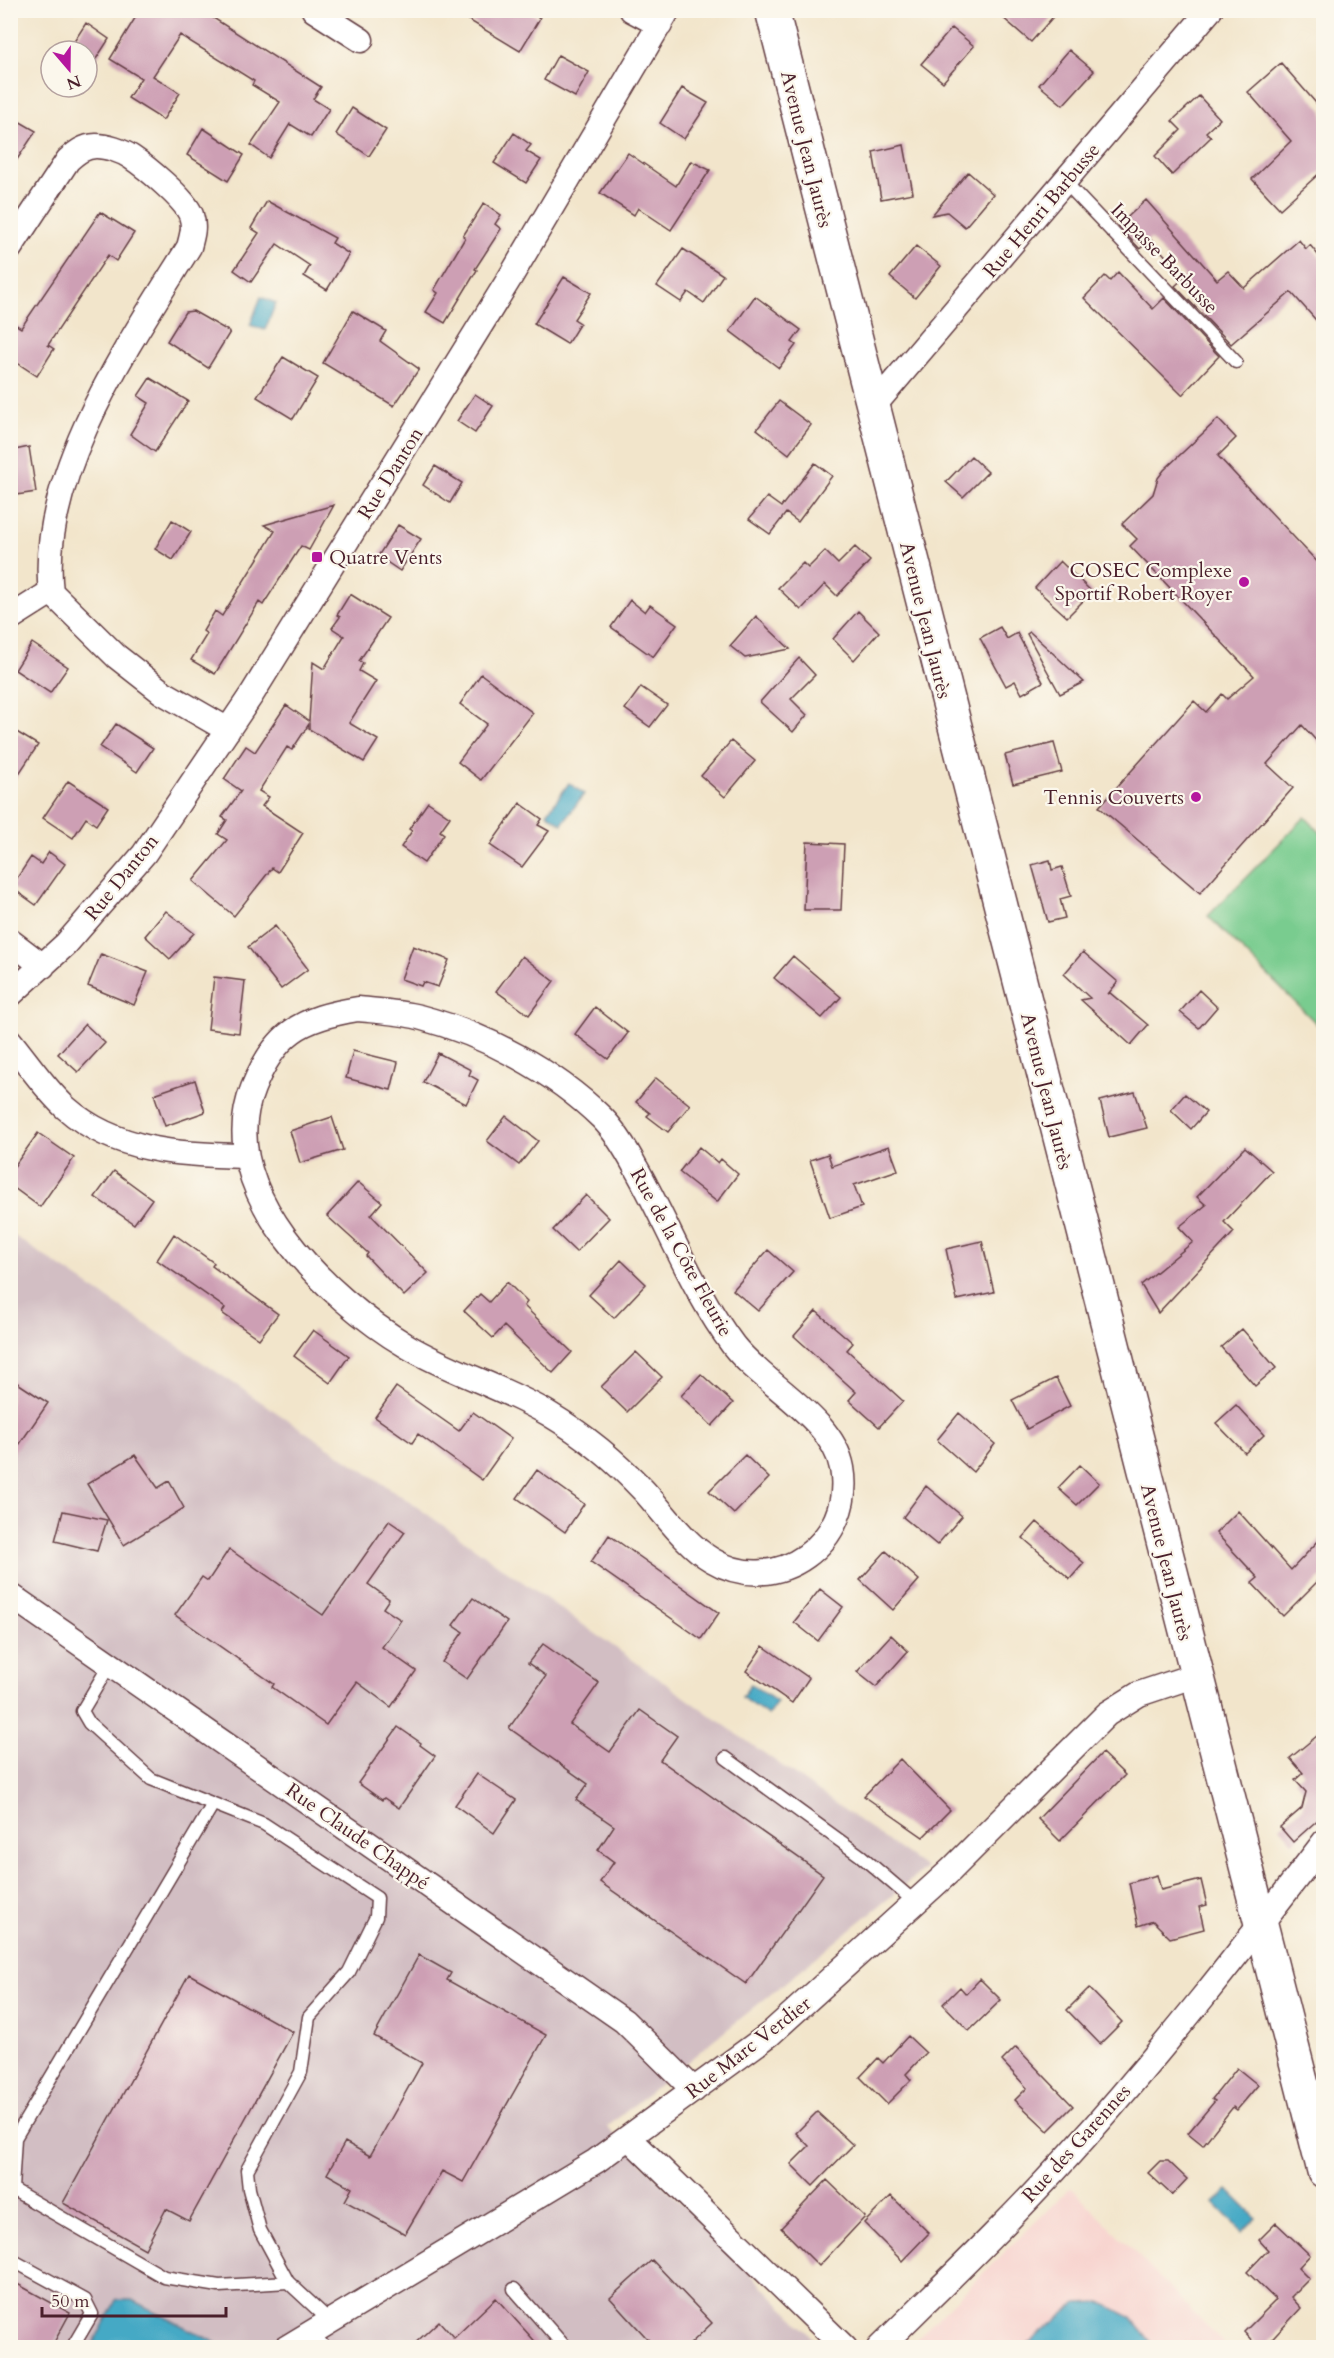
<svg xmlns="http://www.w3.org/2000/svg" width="1334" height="2358" viewBox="0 0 1334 2358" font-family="Cardo,serif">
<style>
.built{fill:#f7d0cc}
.industrial{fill:#d2bec3}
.green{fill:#79cc8f;stroke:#62765d;stroke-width:1.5}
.water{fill:#45a9c5;stroke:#486478;stroke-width:1.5}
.building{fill:#cd9fb4}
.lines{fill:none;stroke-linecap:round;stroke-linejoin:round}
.lane-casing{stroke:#633d43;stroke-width:15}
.street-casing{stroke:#633d43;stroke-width:27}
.secondary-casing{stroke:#633d43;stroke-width:36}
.lane{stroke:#fff;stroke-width:12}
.street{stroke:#fff;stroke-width:24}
.secondary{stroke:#fff;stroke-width:33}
.poi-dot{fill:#b5179e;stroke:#fbf7ec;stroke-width:2}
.labels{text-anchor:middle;stroke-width:4.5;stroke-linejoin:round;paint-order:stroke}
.street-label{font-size:20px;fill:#4a1f2b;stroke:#fbf7ec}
.poi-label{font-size:20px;fill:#4a1f2b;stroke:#fbf7ec;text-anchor:end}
</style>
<rect width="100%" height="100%" fill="#fbf7ec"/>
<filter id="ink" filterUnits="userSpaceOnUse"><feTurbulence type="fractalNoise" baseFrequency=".0167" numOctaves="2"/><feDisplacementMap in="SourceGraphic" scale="12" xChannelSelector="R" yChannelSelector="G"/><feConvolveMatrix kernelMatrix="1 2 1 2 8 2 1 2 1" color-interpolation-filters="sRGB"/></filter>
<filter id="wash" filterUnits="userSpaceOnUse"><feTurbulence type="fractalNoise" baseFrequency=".008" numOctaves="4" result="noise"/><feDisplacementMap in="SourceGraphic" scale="24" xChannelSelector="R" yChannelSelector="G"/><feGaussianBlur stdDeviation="1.35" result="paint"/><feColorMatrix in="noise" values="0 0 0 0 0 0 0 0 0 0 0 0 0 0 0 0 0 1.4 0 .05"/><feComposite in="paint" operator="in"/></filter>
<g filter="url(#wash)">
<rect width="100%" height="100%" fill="#f2e5cb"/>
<!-- built -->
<path class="built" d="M1071,2187l156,160 -320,1z"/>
<!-- industrial -->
<path class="industrial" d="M10,1233l400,269 516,366 -319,259 215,220h-811z"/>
<!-- green -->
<path class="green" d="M1305,817l18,18v195l-115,-114z"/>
<!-- water -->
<path class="water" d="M261,297l15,6 -11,27 -15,-5z
M569,783l15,11 -22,30 -15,-11z
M751,1684l26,18 -9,13 -26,-18z
M1228,2190l28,28 -14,14 -28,-29z
M116,2300h16l84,43 -3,5 -121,-1z
M1101,2302l31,16 23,29h-131l53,-44z"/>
<g id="blocks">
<!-- building -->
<path class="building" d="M140,10h61l120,77 -8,12 16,10 -18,28 -21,-13 -21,34 -18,-13 29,-43 -28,-17 2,-4 -74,-46 -27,41 27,17 -17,27 -35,-22 13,-20 -31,-19z
M452,10h75l13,8 -20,33z
M994,10h65l-28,32z
M86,23l23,16 -22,34v-22h-19z
M952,28l22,18 -31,36 -22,-18z
M1069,50l25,21 -31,34 -24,-20z
M558,55l31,17 -14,25 -31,-17z
M1281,63l42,48v59l-43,39 -28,-30 39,-38 -43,-49z
M682,88l26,15 -24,36 -24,-16z
M1199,96l21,23 -14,13 5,5 -39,38 -17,-19 26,-26 -9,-9z
M352,108l34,22 -17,26 -33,-22z
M10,116l26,15 -26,39z
M203,128l41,27 -16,26 -41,-26z
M514,133l17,12 -5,6 15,9 -15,23 -32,-20z
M904,145l9,48 -32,6 -8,-47z
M628,153l48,33 15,-25 19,9 -39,60 -33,-22 -4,7 -34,-22z
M968,172l25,22 -28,33 -18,-15 -15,3z
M1146,200l71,80 11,-9 16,17 55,-48 7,9 4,-4 13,16v67l-32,-36 -60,52 -56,-58 10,-9 -35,-38 -10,10 -22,-23z
M267,201l68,37 -3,5 17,11 -22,36 -23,-14 6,-10 -33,-22 -26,38 -17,-12 25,-37 -8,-5z
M484,203l17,12 -6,9 6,5 -26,40 2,1 -32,53 -19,-11 12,-19 -4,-3 31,-52 -2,-2z
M100,212l34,21 -18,28 -8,-6 -60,90 6,4 -17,27 -27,-18v-37l11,7z
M916,246l25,20 -26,32 -25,-21z
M683,249l40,26 -19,28 -16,-11 -7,10 -24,-16z
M1118,272l35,37 11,-11 55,58 -37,39 -98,-97 21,-22 5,5z
M564,277l27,16 -17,26 6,4 -13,21 -33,-20z
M755,296l46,34 -9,12 4,3 -17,23 -49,-37z
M193,311l37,21 -22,36 -41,-27 18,-29z
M353,311l33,20 -6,10 39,28 -25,37 -71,-43z
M283,357l35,21 -25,41 -36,-22z
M150,378l38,23 -33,51 -25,-18 19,-31 -11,-7z
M475,394l18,12 -18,27 -18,-12z
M779,401l32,24 -22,29 -32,-25z
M1218,419l18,19 -18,18 105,112v180l-21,-23 -35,39 26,24 -93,105 -101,-86 95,-106 12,11 16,-18 5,5 27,-23 -124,-130 7,-7 -15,-15 31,-30 5,-16 6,-8z
M29,447l7,45 -26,4v-45z
M971,456l17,16 -25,25 -17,-15z
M815,463l17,13 -34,46 -12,-9 -16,21 -21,-15 18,-22 14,10z
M435,466l27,17 -12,20 -27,-18z
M334,505l-25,45 -8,-4 -38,59 -4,-3 -44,72 -24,-14 16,-26 -4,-3 12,-20 7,5 53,-85 -11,-6z
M172,520l19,12 -18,28 -18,-11z
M398,525l23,14 -21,32 -22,-15z
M855,547l15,14 -33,35 -12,-12 -24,26 -23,-22 25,-25 5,5 17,-17 13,13z
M1060,561l32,31 -25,25 -32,-29z
M350,594l38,24 -29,43 4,2 -4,8 17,10 -27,42 29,17 -14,22 -55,-33v-5l-17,26 -5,-3 -28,44 10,6 -7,9 41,27 -25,39 -6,-4 -38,48 -41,-35 34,-41 -9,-6 9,-14 -5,-3 19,-26 -17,-12 22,-33 9,6 31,-47 23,16 4,-59 11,7 20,-33 -12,-8 8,-11 -3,-2z
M630,600l15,12 5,-7 27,19 -24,33 -42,-30z
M858,611l21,21 -25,28 -21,-21z
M756,616l13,13 21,20 -45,9 -15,-12z
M1000,627l7,12 10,-6 26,49 -21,12 -7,-13 -9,5 -26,-48z
M1030,632l54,50 -24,12 -33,-60z
M32,643l36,24 -18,26 -35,-23z
M799,658l16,17 -24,24 16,16 -14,17 -33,-30z
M481,674l52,39 -52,67 -23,-18 29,-38 -27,-20z
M641,687l26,18 -17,22 -25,-18z
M116,724l37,24 -16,24 -37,-25z
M10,728l28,17 -28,42z
M731,741l24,20 -30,36 -24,-21z
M1054,743l8,29 -49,12 -8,-29z
M68,781l40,26 -12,18 -10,-7 -13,20 -30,-20z
M428,802l22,15 -10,14 4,3 -20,29 -23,-16 11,-16 -3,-2z
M520,803l22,16 -4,6 11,6 -27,36 -32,-22z
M807,842l37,2 -3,66h-37z
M49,852l16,12 -29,41 -25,-18 20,-30 10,7z
M1050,860l2,10 10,-3 9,29 -11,3 5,19 -17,4 -16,-57z
M166,911l28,22 -24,26 -25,-23z
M275,926l33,43 -27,20 -33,-42z
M413,946l36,14 -11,27 -15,-5 -2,4 -20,-7z
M1083,952l35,30 -10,12 2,-1 38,32 -17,20 -50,-45 9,-2 -26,-24z
M101,954l47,18 -14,33 -46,-19z
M522,956l32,25 -25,34 -33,-24z
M793,956l48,41 -19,21 -48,-40z
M214,977l31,4 -6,52 -31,-4z
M1199,990l18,17 -18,21 -19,-16z
M595,1007l33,26 -20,26 -33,-25z
M85,1024l20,19 -27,29 -20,-18z
M353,1051l45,11 -7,28 -45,-12z
M438,1053l33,17 -2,5 9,5 -12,24 -43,-22z
M656,1078l34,27 -22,27 -21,-16 3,-3 -14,-11z
M195,1080l10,32 -40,14 -11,-32z
M1135,1092l12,36 -38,9 -9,-36z
M1185,1094l21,18 -15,17 -20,-19z
M506,1116l32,25 -19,24 -32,-24z
M332,1117l11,33 -43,13 -10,-32z
M38,1133l36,25 -34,49 -30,-22v-13z
M889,1146l9,24 -44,15 8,22 -32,11 -20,-58 18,-6 4,12z
M699,1147l19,16 3,-4 17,15 -21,28 -38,-30z
M1245,1147l27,24 -48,51 10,10 -76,81 -17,-28 52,-43 -14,-15 27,-22 -9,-8z
M114,1171l38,28 -18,25 -39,-27z
M358,1182l24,20 -11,13 57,58 -24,23 -38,-40 2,-3 -41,-37z
M586,1195l23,23 -33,34 -23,-22z
M174,1234l40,29 -2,3 66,48 -19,25 -37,-26 3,-5 -68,-48z
M982,1241l12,51 -37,8 -11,-51z
M768,1250l25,22 -35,39 -25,-21z
M621,1260l25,24 -32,34 -25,-23z
M507,1282l20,20 -3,4 48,46 -19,21 -49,-47 -11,12 -29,-27 16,-17 9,8z
M816,1311l37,32 -6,7 56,51 -24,26 -30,-27 7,-8 -62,-56z
M1242,1329l34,39 -21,18 -34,-39z
M313,1330l36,26 -19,27 -36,-27z
M636,1352l26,25 -35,35 -26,-25z
M701,1374l32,29 -21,23 -31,-30z
M10,1378l38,25 -38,55z
M1056,1378l14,28 -43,23 -15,-29z
M396,1387l63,44 14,-19 38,27 -29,41 -64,-46 -6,9 -37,-26z
M1236,1405l28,30 -19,18 -29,-30z
M959,1413l36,31 -22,28 -36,-32z
M135,1455l23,33 11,-7 15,27 -60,37 -37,-61z
M745,1455l24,23 -35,36 -25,-23z
M1080,1465l19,18 -22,22 -19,-17z
M537,1470l47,34 -19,28 -48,-34z
M926,1486l36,30 -25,29 -34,-28z
M63,1511l44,9 -10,31 -42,-10z
M1238,1511l53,59 32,-34v40l-40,40 -31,-33 6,-5 -42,-45z
M389,1521l16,11 -37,52 21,15 -6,9 18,12 -19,27 34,24 -25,36 -34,-25 -31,43 -54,-38 2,-3 -99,-69 27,-38 6,4 21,-32 94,66z
M1037,1522l47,41 -14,16 -47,-41z
M609,1535l110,78 -18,26 -110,-77z
M886,1551l33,29 -26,30 -33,-30z
M820,1589l23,18 -25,34 -24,-19z
M473,1598l34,24 -40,57 -25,-17 21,-30 -10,-7z
M891,1635l17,16 -32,36 -19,-15z
M543,1644l56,39 -29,41 40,28 30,-42 37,26 -17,24 163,115 -77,109 -146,-102 14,-20 -16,-12 16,-24 -38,-26 12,-16 -79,-56 37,-52 -18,-13z
M763,1646l46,32 -17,25 -46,-32z
M398,1727l23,16 -1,2 15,11 -36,52 -15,-10 -2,2 -24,-17z
M1323,1731v84l-30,27 -13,-15 22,-19 4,-16 -11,-12 8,-7 -13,-15z
M1102,1753l23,22 -65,66 -22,-22z
M900,1759l50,51 -27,27 -59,-41z
M477,1774l39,26 -22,33 -39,-28z
M1157,1875l4,15 40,-10 6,25 -8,2 5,22 -34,9 -17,-17 -15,5 -9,-43z
M419,1955l32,18 -4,7 99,55 -83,147 -21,-11 -37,63 -60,-33 7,-13 -25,-14 18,-32 25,14 52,-93 -48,-27z
M189,1974l104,58 -104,189 -23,-12 -21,40 -82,-46z
M980,1979l21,21 -32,31 -26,-27 17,-17 6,7z
M1089,1988l33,34 -22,22 -33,-34z
M908,2036l18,17 -20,21 5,6 -24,24 -27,-27 18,-19 5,5z
M1016,2047l57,59 -25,25 -33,-31 12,-12 -25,-27z
M1237,2068l21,17 -21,25 -4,-3 -30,38 -15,-12 27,-32 -3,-2z
M817,2112l36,33 -40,41 -22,-22 18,-18 -13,-13z
M1160,2161h8l19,18 -15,16 -24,-22z
M827,2180l38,37 -46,49 -38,-38z
M891,2196l38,37 -27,28 -38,-38z
M1276,2223l34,32 -12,13 11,11 -18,18 10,11 -37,40h-5l-15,-16 32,-32 -29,-28 21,-22 -9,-10z
M652,2260l60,63 -26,25h-30l-46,-50z
M10,2280l60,33 -19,35h-41z
M496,2298l45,50h-131l29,-27 15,17z"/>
</g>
</g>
<g filter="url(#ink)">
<use href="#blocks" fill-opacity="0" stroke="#633d43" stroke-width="1.5"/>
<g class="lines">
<defs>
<path id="lane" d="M1065,182l171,180
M110,1664l-28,47 7,12 62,56 113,45 113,74 -1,19 -27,55 -40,45 -8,55 -54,98 2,19 11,41 28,52 42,39
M726,1758l135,98 55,47
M213,1804l-198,334 -3,51 152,88 55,9 69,-4
M10,2259l75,41 7,14 -20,34
M514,2289l52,59
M312,2332l13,16"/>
<path id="street" d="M314,10l47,30
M632,10l28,15
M10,248l58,-88c8,-7 16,-14 28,-14 11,0 26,5 35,11 15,10 54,42 60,58 4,12 1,21 -2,32 -59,95 -152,230 -138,345l-41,26
M872,408l338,-398
M51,592l65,64 46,36 66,38
M10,941l33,25
M10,995l56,-51 78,-90 108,-160 259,-418 157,-266
M358,1009c20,2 41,3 61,8 65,17 134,53 183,101 14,14 25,33 34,50 33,58 57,124 97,177 31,40 100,73 109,123 13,73 -65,131 -130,92 -27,-16 -47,-46 -68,-69 -28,-30 -60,-56 -95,-77 -45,-27 -97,-41 -142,-68 -79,-47 -195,-157 -154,-258 22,-55 48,-70 105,-79z
M10,1041c18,22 35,48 56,67 50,44 116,47 179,48
M10,1595l614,426 70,69
M629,2138l216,210
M286,2348l310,-187 174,-127 181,-164 156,-156 32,-20 57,-19
M879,2348c65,-64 131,-127 192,-195 89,-99 172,-205 253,-311"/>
<path id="secondary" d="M772,10l552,2161"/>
</defs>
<!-- lane casing -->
<use href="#lane" class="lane-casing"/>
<!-- street casing -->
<use href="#street" class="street-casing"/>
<!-- secondary casing -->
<use href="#secondary" class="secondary-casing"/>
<!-- lane -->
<use href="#lane" class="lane"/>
<!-- street -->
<use href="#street" class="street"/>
<!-- secondary -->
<use href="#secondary" class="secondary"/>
</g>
</g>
<!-- markers -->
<g class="poi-dot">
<rect x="311" y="551" width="12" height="12" rx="3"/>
<circle cx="1244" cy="582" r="6"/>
<circle cx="1196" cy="797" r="6"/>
</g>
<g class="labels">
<!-- street labels -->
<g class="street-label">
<text transform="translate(807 149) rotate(76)" y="7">Avenue Jean Jaurès</text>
<text transform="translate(1041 210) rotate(-50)" y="7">Rue Henri Barbusse</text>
<text transform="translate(1165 258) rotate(46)" y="7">Impasse Barbusse</text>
<text transform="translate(390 473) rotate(-58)" y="7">Rue Danton</text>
<text transform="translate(926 620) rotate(76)" y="7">Avenue Jean Jaurès</text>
<text transform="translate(121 877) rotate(-51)" y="7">Rue Danton</text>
<text transform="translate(1047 1091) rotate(76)" y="7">Avenue Jean Jaurès</text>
<text transform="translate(682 1252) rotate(61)" y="7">Rue de la Côte Fleurie</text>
<text transform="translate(1167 1562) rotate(76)" y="7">Avenue Jean Jaurès</text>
<text transform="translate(358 1836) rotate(35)" y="7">Rue Claude Chappé</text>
<text transform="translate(748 2047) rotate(-38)" y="7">Rue Marc Verdier</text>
<text transform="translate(1076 2143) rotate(-48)" y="7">Rue des Garennes</text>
</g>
<!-- poi labels -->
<g class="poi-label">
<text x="329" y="564" text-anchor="start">Quatre Vents</text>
<text x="1232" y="577">COSEC Complexe<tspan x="1232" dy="23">Sportif Robert Royer</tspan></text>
<text x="1184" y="804">Tennis Couverts</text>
</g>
</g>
<!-- margin -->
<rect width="1334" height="2358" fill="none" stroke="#fbf7ec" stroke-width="36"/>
<!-- north arrow -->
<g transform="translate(69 69) rotate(160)"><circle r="28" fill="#fbf7ec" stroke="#b4a19f" stroke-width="1.5"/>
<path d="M0-4.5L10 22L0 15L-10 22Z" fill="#b5179e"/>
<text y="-9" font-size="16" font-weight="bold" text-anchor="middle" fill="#4a1f2b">N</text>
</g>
<!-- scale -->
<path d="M42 2307v9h184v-9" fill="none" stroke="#4a1f2b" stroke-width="3"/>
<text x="51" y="2307" font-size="18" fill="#4a1f2b" stroke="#fbf7ec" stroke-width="4.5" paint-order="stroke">50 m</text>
</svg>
